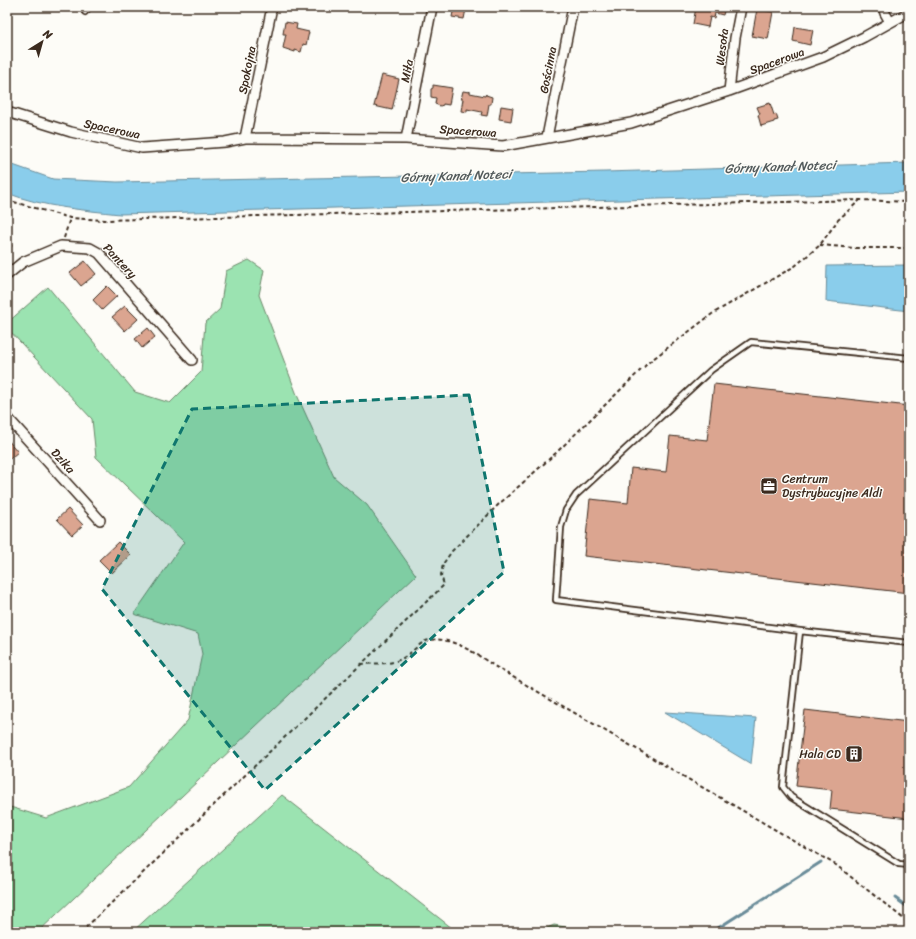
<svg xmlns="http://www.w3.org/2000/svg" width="916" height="939" viewBox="0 0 916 939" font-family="Sriracha,sans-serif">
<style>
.green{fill:#9be3b1;stroke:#6b8668}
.water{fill:#8acdeb;stroke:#6a8c99}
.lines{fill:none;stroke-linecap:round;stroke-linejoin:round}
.stream{stroke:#6a8c99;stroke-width:3}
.building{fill:#dba590;stroke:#3b2a1e}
.service-casing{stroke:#3b2a1e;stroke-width:8}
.minor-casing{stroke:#3b2a1e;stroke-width:12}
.path{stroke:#3b2a1e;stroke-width:2;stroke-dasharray:4 3;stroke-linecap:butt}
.service{stroke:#fdfcf7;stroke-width:4.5}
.minor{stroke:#fdfcf7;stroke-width:9}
.marked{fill:#0f766e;fill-opacity:0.2;stroke:#0f766e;stroke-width:3;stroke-dasharray:8 5;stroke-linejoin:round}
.labels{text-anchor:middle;stroke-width:3;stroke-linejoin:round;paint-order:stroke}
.street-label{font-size:12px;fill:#3b2a1e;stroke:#fdfcf7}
.poi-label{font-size:12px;fill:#3b2a1e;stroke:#fdfcf7;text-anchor:start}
.water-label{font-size:13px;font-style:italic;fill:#535b5c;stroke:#fdfcf7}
</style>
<rect width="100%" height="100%" fill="#fdfcf7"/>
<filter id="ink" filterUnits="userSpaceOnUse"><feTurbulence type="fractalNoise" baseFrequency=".025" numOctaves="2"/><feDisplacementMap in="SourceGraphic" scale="8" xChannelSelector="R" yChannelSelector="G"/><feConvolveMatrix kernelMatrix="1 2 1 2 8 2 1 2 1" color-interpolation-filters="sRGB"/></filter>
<g filter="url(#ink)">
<!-- green -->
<path class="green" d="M249,260l15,10 -5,25 38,100 37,82 33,28 49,70 -378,357h-31v-126l39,12 83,-31 59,-67 14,-66 -4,-20 -64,-20 50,-72 -88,-85 -4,-38 -85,-91v-5l41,-36 87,105 35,11 31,-31 4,-49 15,-14 6,-38z
M282,795l175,137h-325z
M554,925l39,7h-55z"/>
<!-- water -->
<path class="water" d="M7,163l46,16 64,3 488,-10 304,-9v29l-789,22c-38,-4 -77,-7 -113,-21z
M909,265v46l-83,-10 1,-35z
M665,712l91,6 -5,46z"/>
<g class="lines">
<!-- stream -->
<path class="stream" d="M895,898l14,10
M712,932l109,-70"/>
</g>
<!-- building -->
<path class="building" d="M454,7h14l-1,2h-1l-2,10 -12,-2z
M696,7h29l-2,8 -8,-2 -1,5 -4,-1 -2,10 -15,-3z
M757,9l16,3 -5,27 -16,-3z
M285,22l12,2 -1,5 13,3 -3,13 -3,-1 -2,8 -6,-2v2l-12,-4 3,-14h-3z
M795,27l18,3 -3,15 -17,-4z
M382,75l17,4 -7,31 -18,-4z
M433,85l19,3 -3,17 -6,-1v1l-3,1 -5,-2 1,-6 -5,-1v-8l2,-1z
M463,91l6,1 1,-1v2l15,3 1,-2v1l6,2 -1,7h-2l-2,12 -6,-1 1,-3 -15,-3v3l-6,-1 2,-12h-2z
M770,103l4,12 2,-1 2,6 -4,1v1l-13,4 -3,-11 2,-1 -3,-7z
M501,106l12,2 -2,13 -12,-2z
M7,240l5,6 -5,5z
M85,261l11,13 -15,12 -11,-13z
M107,286l10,10 -15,14 -9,-10z
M125,306l13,13 -13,12 -13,-14z
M148,328l7,9 -13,11 -7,-9z
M714,384l195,22v187l-325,-37 6,-57 38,4 3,-35 35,4 4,-36 37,4z
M7,439l11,13 -11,9z
M68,509l15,16 -11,10 -15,-16z
M118,542l13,13 -19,18 -13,-13z
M805,710l104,12v96l-79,-9 2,-19 -36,-4z"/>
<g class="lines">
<defs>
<path id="service" d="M85,12l4,-5
M909,358l-158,-16 -40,28 -135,125 -10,15 -5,17 -5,73 244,31 109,12
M800,631l-17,156 8,10 108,67 10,1"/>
<path id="minor" d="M883,7l2,6 5,9
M729,91l6,-53 6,-31
M7,112l64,20 71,16 83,-6 20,-4 161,1 97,7 128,-23 98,-32 94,-34 41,-20 45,-25
M547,137l26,-130
M245,138l27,-131
M406,139l26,-132
M7,275l16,-13 38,-16 29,2 9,5 93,107
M7,417l93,103"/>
</defs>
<!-- service casing -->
<use href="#service" class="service-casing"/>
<!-- minor casing -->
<use href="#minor" class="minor-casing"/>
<!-- path -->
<path class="path" d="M7,200l63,18 35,2 755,-20 49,2
M64,238l6,-20
M820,245l34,3h55
M361,664c12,-1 29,1 40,-5 9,-4 16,-14 25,-18 24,-8 54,16 73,28l337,196 73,58
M81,932l363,-347 -3,-10 2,-11 9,-13 46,-46 59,-53 92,-90 63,-48 83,-48 25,-21 18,-25 22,-20"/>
<!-- service -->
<use href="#service" class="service"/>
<!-- minor -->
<use href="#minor" class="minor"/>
</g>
</g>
<!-- marked area -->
<path class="marked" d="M469,395l35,177 -239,218 -163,-201 90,-180z"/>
<!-- icons -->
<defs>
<symbol id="office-square" viewBox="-11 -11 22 22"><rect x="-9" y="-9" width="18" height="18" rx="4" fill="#3b2a1e" stroke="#fdfcf7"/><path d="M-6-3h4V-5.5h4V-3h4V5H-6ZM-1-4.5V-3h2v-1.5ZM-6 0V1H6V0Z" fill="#fff"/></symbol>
<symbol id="building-square" viewBox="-11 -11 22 22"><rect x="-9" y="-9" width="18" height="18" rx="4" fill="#3b2a1e" stroke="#fdfcf7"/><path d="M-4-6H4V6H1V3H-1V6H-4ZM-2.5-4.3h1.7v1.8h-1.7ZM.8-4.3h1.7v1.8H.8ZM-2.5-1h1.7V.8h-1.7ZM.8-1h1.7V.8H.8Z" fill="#fff"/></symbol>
</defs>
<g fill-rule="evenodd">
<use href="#office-square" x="759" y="476" width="20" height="20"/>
<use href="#building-square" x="844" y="744" width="20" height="20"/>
</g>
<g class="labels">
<!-- street labels -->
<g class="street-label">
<text transform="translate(722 47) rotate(-83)" y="4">Wesoła</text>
<text transform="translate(777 61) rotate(-20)" y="4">Spacerowa</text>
<text transform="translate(247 70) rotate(-79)" y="4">Spokojna</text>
<text transform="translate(548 70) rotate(-79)" y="4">Gościnna</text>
<text transform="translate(407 71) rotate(-79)" y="4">Miła</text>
<text transform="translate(112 129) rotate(12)" y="4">Spacerowa</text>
<text transform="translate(468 131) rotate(4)" y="4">Spacerowa</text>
<text transform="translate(120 261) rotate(47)" y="4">Pantery</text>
<text transform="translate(63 461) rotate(48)" y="4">Dzika</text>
</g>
<!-- poi labels -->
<g class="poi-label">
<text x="782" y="483">Centrum<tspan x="782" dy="14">Dystrybucyjne Aldi</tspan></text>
<text x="841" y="758" text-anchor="end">Hala CD</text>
</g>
<!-- water labels -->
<g class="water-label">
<text transform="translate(780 166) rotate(-2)" y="5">Górny Kanał Noteci</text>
<text transform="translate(456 175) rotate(-2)" y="5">Górny Kanał Noteci</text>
</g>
</g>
<!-- margin -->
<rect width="916" height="939" fill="none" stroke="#fdfcf7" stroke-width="24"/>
<rect x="12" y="12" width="892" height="915" fill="none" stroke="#3b2a1e" stroke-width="1.5" filter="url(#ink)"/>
<!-- north arrow -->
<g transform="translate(42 42) rotate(37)" stroke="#fdfcf7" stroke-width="3" paint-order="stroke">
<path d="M0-3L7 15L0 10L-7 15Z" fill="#3b2a1e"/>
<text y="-6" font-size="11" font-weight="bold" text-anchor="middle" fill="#3b2a1e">N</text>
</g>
</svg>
